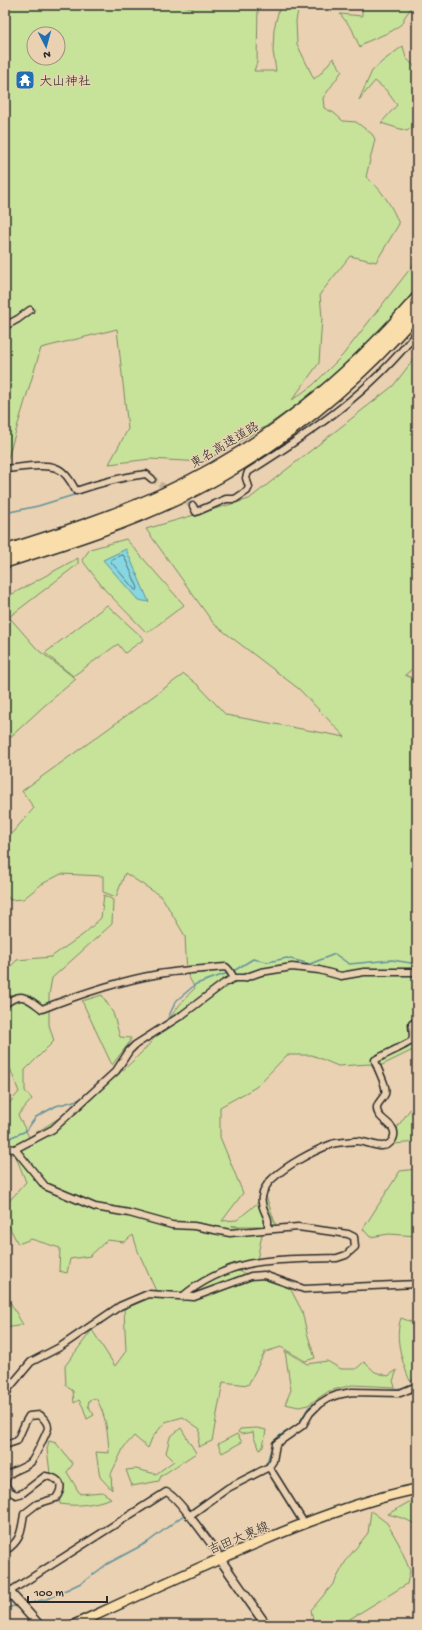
<svg xmlns="http://www.w3.org/2000/svg" width="422" height="1630" viewBox="0 0 422 1630" font-family="'Gochi Hand','Klee One',sans-serif">
<style>
.green{fill:#c7e39a;stroke:#798762;fill-rule:evenodd}
.water{fill:#87d7e2;stroke:#629299}
.lines{fill:none;stroke-linecap:round;stroke-linejoin:round}
.shore{stroke:#507074;stroke-width:1}
.stream{stroke:#629299;stroke-width:1.5}
.street-tunnel{stroke:#c4b097;stroke-width:6;stroke-dasharray:6 3;stroke-linecap:butt}
.street-casing{stroke:#2b2b2b;stroke-width:9}
.secondary-casing{stroke:#2b2b2b;stroke-width:11}
.primary-casing{stroke:#2b2b2b;stroke-width:12}
.highway-casing{stroke:#2b2b2b;stroke-width:14}
.street{stroke:#ead1b2;stroke-width:6}
.secondary{stroke:#ead1b2;stroke-width:8}
.primary{stroke:#f9deab;stroke-width:9}
.highway{stroke:#f9deab;stroke-width:11}
.labels{text-anchor:middle;stroke-width:3;stroke-linejoin:round;paint-order:stroke}
.poi-label{font-size:13px;fill:#2b2b2b;stroke:#ead1b2;text-anchor:start}
.street-label{font-size:13px;fill:#2b2b2b;stroke:#ead1b2}
</style>
<rect width="100%" height="100%" fill="#ead1b2"/>
<filter id="ink" filterUnits="userSpaceOnUse"><feTurbulence type="fractalNoise" baseFrequency=".025" numOctaves="2"/><feDisplacementMap in="SourceGraphic" scale="8" xChannelSelector="R" yChannelSelector="G"/><feConvolveMatrix kernelMatrix="1 2 1 2 8 2 1 2 1" color-interpolation-filters="sRGB"/></filter>
<g filter="url(#ink)">
<!-- green -->
<path class="green" d="M5,5h174l14,3 3,-3h62l-1,57 -3,9h22l-3,-20 1,-22 6,-24h19l-3,16 1,23 17,35 7,-6 12,-15 9,13 -19,27 1,10 10,5 9,8 13,1 16,12 3,5 -9,38c15,11 26,29 33,47l-23,38 -26,-6 -30,38 2,24 -3,45 -27,37 21,-15 29,-29 75,-96v31l-18,23 -65,65 -69,48 -62,35 -53,-3 -41,5 19,-35 -11,-100 -76,19 -35,116h-1zM34,34h24v24h-24z
M362,5h51l-9,13v4l-12,9 -28,12 -4,5 -8,-19 -12,-15 22,2z
M403,46l3,12 11,11v54l-10,8 -26,-8 16,-18 -11,-15 -11,-9 -16,19 13,-29 11,-10z
M417,355v310l-12,10 12,5v368l-39,19 -8,-3 -32,2 -26,-11h-25l-31,32 -36,20v30l23,56 -21,28 15,-1 29,-24 10,30h-45l32,3 -6,31 -28,8 61,20 12,23 5,22 8,25 -10,3 -24,-14 -16,5 -17,33 -25,-3 -11,59 -14,6 2,-18 -17,-12 -18,5 -13,16 -4,10 -14,-12 -10,11 -13,27 1,16 -12,-13 -4,-25 13,1c-1,-20 -3,-38 -13,-55l-7,2 -1,6 6,9 -7,4 -4,-12 -4,-7 -5,3 -1,-12 -7,-5 -1,-20 27,-36 23,36 11,-15 -2,-42 41,-17 -9,-1 -18,-40 -5,-16 -9,7 -17,-2 -17,16 -20,3 -3,14 -8,-2 1,-23 -29,-9 -13,5 -13,-26v-12l21,-24 -11,-28h-10v-46l14,-16 -14,-37v-83l12,-12 34,-3 33,-23 17,-16 3,-23 9,5 -1,24 -60,54 -3,17v30l5,16 -29,29v21l7,8 -14,16 11,22c40,-25 79,-50 112,-84 20,-20 34,-46 54,-65l-8,-14 -2,-38 -23,-39 -37,-24 -9,24 -13,-5v-16l-42,-2 -19,10 -19,15 -13,1 -5,-7v-52l29,-33 -12,-17 162,-117 14,11 28,30 119,22 -46,-48 -85,-65 -68,-95 103,-30 144,-113z
M126,539l58,66 -37,28 -42,-43 -23,-30 8,-11z
M78,558v6l-69,53 29,33 38,29 -32,27 -39,36v-144z
M107,605l37,34 -19,14 -7,-9 -45,32 -28,-23z
M102,995l11,18 7,24 11,1 -2,5 -17,22 -30,-64z
M417,1100v42l-23,2 4,-18z
M417,1169v67l-28,-2 -19,3 -7,-8 37,-58z
M5,1293l18,32 -18,3z
M401,1318l16,6v55l-7,2c-8,-19 -16,-43 -9,-63z
M285,1351l22,13 20,-3 14,8h15l8,-7 11,10 13,4 9,-6 -4,11 2,6 -43,-2 -23,6 -21,14 -9,2 -14,-3 6,-14z
M181,1428l15,25 -35,23 -2,5 -27,5 -6,-16 10,-1 20,5 18,-13 -8,-8 4,-16z
M257,1428l9,2 -3,17 -3,2 -6,-11 -1,-6 -12,2 -3,-2 2,-3z
M237,1434l5,8 -20,11 -4,-9z
M49,1441l7,2 17,21 -6,8 13,22 22,-2 9,6 -2,1c-16,5 -31,8 -49,5l-1,-6 5,-8 -2,-11 -12,-6 -3,-24z
M409,1502l8,1v22l-12,-6 -17,-5z
M371,1511l16,12 12,21 11,27 -3,13 -67,41h-26l-3,-15 23,-27 13,-24 21,-26z"/>
<!-- water -->
<path class="water" d="M126,549l23,53 -11,-2 -35,-40z"/>
<g class="lines">
<!-- shore -->
<path class="shore" d="M122,555l2,1 14,32 -1,2h-2l-24,-28v-2z"/>
<!-- stream -->
<path class="stream" d="M81,493l17,-6
M5,513l33,-7 39,-12
M232,972l21,-13 15,3 19,-4 23,6 25,-10 14,10 43,-4 25,4
M130,1046l37,-26 9,-19 20,-17 32,-11
M5,1146l4,-8 17,-7 10,-14 20,-11 25,-7 10,-9
M386,1390l17,-2 14,-6
M333,1393c14,-6 30,-4 46,-3
M297,1426l12,-19 14,-9
M264,1467c5,-7 5,-13 8,-21 3,-10 14,-14 22,-18
M188,1512l20,-14
M27,1604l20,-5 36,-17 24,-18 41,-22 37,-28
M5,1608l10,-2"/>
<!-- street-tunnel -->
<path class="street-tunnel" d="M152,479l18,12
M179,498l14,8"/>
<defs>
<path id="street" d="M5,326l13,-7 12,-9
M5,469c14,-1 38,-6 51,-1 9,3 16,15 20,23 23,-8 46,-14 70,-17l6,5
M193,506l3,6 30,-13h9l12,-8 2,-4 -3,-9 2,-6c62,-39 123,-80 169,-140
M5,1004c17,-13 22,-6 37,5 38,-15 77,-28 117,-35 22,-4 45,-5 67,-7l3,3 5,8
M5,1148l10,1 38,-20 63,-58 13,-20 6,-6 47,-30 41,-31 11,-6h10l17,-6 31,-5 27,3 22,6 23,-4h53
M15,1149l30,37 50,21 34,6 43,12 22,1 36,7 68,-6 50,7 6,3 1,10 -9,8 -9,3c-29,1 -61,0 -89,6 -23,5 -49,18 -66,33
M268,1229c0,-3 0,-6 0,-9 -2,-8 -8,-14 -6,-23 1,-6 5,-14 10,-18 15,-14 41,-28 60,-35 7,-2 17,-2 24,-3 11,-1 29,13 37,-2 6,-13 -11,-17 -15,-26 -4,-9 4,-12 7,-19 3,-8 -8,-24 -10,-34 6,-4 36,-17 37,-20 2,-4 0,-11 0,-16l3,-2h2
M5,1399l4,-11 22,-26 29,-15 60,-41 28,-12 46,3 57,-21 13,-1 40,14 113,-5
M5,1445l12,-4 8,-18 4,-7 11,-1c4,4 8,7 8,13 -1,4 -14,31 -17,34 -7,8 -28,8 -25,23 2,6 5,7 10,10l7,-2 22,-17c15,2 20,9 11,22l-19,6 -13,10c-3,18 -3,27 -19,37
M269,1467l35,56
M189,1516l39,-28 41,-21 4,-6 3,-17 27,-19 7,-12 9,-9 8,-5 10,-4 15,-3 48,1 17,-7
M9,1592l157,-100c11,3 42,49 51,60l3,7"/>
<path id="secondary" d="M220,1559l46,66
M5,1587l34,38"/>
<path id="primary" d="M74,1625c61,-28 121,-56 183,-82 51,-22 105,-43 160,-54"/>
<path id="highway" d="M5,551c54,-17 108,-34 160,-58 100,-46 180,-112 252,-195
M5,562c60,-19 121,-38 178,-66 91,-45 168,-107 234,-183"/>
</defs>
<!-- street casing -->
<use href="#street" class="street-casing"/>
<!-- secondary casing -->
<use href="#secondary" class="secondary-casing"/>
<!-- primary casing -->
<use href="#primary" class="primary-casing"/>
<!-- highway casing -->
<use href="#highway" class="highway-casing"/>
<!-- street -->
<use href="#street" class="street"/>
<!-- secondary -->
<use href="#secondary" class="secondary"/>
<!-- primary -->
<use href="#primary" class="primary"/>
<!-- highway -->
<use href="#highway" class="highway"/>
</g>
</g>
<!-- icons -->
<defs>
<symbol id="temple-square" viewBox="-11 -11 22 22"><rect x="-9" y="-9" width="18" height="18" rx="4" fill="#1f6fb2" stroke="#ead1b2"/><path d="M0-6L5-2H3V0L6.5 2.5H4V6H1.5V3h-3V6H-4V2.5H-6.5L-3 0V-2H-5Z" fill="#fff"/></symbol>
</defs>
<g fill-rule="evenodd">
<use href="#temple-square" x="14" y="69" width="22" height="22"/>
</g>
<g class="labels">
<!-- poi labels -->
<g class="poi-label">
<text x="39" y="85">大山神社</text>
</g>
<!-- street labels -->
<g class="street-label">
<text transform="translate(224 444) rotate(-31)" y="5">東名高速道路</text>
<text transform="translate(238 1537) rotate(-23)" y="5">吉田大東線</text>
</g>
</g>
<!-- margin -->
<rect width="422" height="1630" fill="none" stroke="#ead1b2" stroke-width="20"/>
<rect x="10" y="10" width="402" height="1610" fill="none" stroke="#2b2b2b" stroke-width="1.5" filter="url(#ink)"/>
<!-- north arrow -->
<g transform="translate(46 46) rotate(174)"><circle r="19" fill="#ead1b2" stroke="#9e8f7c"/>
<path d="M0-3L7 15L0 10L-7 15Z" fill="#1f6fb2"/>
<text y="-6" font-size="11" font-weight="bold" text-anchor="middle" fill="#2b2b2b">N</text>
</g>
<!-- scale -->
<path d="M28 1596v6h79v-6" fill="none" stroke="#2b2b2b" stroke-width="2"/>
<text x="34" y="1596" font-size="12" fill="#2b2b2b" stroke="#ead1b2" stroke-width="3" paint-order="stroke">100 m</text>
</svg>
